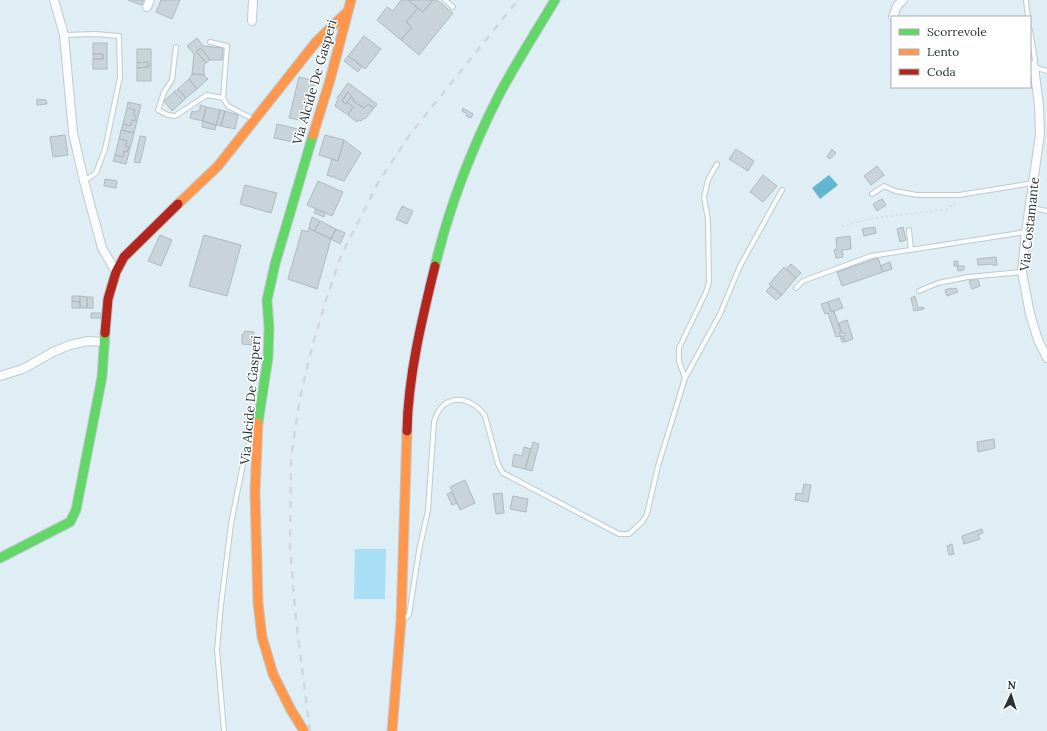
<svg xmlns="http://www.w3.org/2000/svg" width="1047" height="731" viewBox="0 0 1047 731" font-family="Lora,serif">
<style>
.green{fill:#a8dff4}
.water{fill:#64b5d1}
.building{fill:#c8d4d9;stroke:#aebabe}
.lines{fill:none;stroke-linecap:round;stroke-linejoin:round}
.lane-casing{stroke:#becacf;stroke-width:6}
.street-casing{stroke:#becacf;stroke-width:10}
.fast-casing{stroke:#becacf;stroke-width:11}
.slow-casing{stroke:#becacf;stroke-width:11}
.jam-casing{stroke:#becacf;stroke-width:11}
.path{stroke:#d7dbdd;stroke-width:1.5;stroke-dasharray:2 3;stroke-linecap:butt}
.lane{stroke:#fafcfd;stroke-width:4}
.street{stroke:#fafcfd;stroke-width:8}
.fast{stroke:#63d668;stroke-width:9}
.slow{stroke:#ff974d;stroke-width:9}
.jam{stroke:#b3261e;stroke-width:9}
.rail{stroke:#d2d6d8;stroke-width:2.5;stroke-dasharray:7 7;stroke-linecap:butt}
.labels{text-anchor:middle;stroke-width:3;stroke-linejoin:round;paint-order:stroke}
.street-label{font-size:13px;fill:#293438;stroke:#fff}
</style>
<rect width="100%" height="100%" fill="#dfeef4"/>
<!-- green -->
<path class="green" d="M355,549h31l-1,50h-31z"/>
<!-- water -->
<path class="water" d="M829,175l9,10 -18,14 -8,-11z"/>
<!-- building -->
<path class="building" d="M128,0h16l-3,5z
M161,0h19l-8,19 -16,-7z
M401,0h7l10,8 -12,14 6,5 -11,13 -24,-20 10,-13 6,4z
M410,0h23l-10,12 -14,-11z
M433,0h4l16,13 -34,42 -18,-15 11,-13 -6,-5 12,-14 5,4z
M364,36l17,13 -16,20 -17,-13z
M197,38l6,8 20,2 -1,12h-12l-9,-12 -5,3 10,12 -2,2v10l-12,-1 2,-20 -7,-8z
M93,43h14v26h-14v-10h10v-5h-10z
M201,48l9,12 -4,3 -10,-12z
M137,49h14v32h-14v-13l11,-1v-5l-11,1z
M93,54h10v5h-10z
M348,56l14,10 -4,6 -14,-11z
M148,62v5l-11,1v-5z
M192,74l12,1 4,4 -11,10 -8,-10z
M299,77l16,4 -10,40 -16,-3z
M189,79l8,10 -11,9 -8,-9z
M348,83l29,21 -3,4 -6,-4 -4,4 -11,-7 1,-2 -3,-2 1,-1 -4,-4 -6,9 4,3 1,-2 6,5 -5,8 -13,-9 3,-7 -1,-1z
M178,89l8,9 -3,3 -9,-9z
M174,92l9,9 -11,10 -8,-10z
M348,92l4,4 -6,8 -4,-3z
M351,97l3,2 -1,2 11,7 4,-4 6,4 -9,11 -1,-1 -3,3 -2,-1 -2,2 -9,-7 5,-8 -6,-5z
M37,99l9,1 1,4 -10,1z
M128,102l13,3 -7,28 -13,-3 2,-6 7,2 2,-6 3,1 1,-5 -3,-1 2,-5 -8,-2z
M200,105l6,2 -3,14 -13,-3 2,-7 3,1 5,-2z
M206,107l14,3 -4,15 -13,-4z
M127,108l8,2 -2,5 3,1 -1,5 -3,-1 -2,6 -7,-2z
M463,108l10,6 -2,4 -5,-2 1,-2 -5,-3z
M220,110l5,1 -4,15 -5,-1z
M225,111l13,4 -3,14 -14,-3z
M203,121l13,4 -1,5 -13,-3z
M277,124l25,6 -4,13 -24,-5z
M121,130l13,3 -8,31 -13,-3 2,-6 8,2 1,-6 3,1 2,-5 -4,-1 2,-5 -8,-2z
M65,135l3,20 -15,2 -3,-20z
M325,135l19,5 -6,21 -19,-6z
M140,136l6,1 -6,26 -6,-1z
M119,139l8,2 -2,5 4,1 -2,5 -3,-1 -1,6 -8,-2z
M344,140l17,13 -17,28 -17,-6 5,-16 6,2z
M736,149l18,12 -6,10 -19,-12z
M832,149l4,4 -6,6 -3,-2z
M877,166l7,9 -13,10 -7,-9z
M763,175l14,11 -14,16 -13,-10z
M105,179l12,2 -1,7 -12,-2z
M318,181l25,11 -11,24 -25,-11z
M245,185l32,8 -6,20 -31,-9z
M882,199l4,6 -9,6 -4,-7z
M402,206l11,5 -6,13 -11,-5z
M316,209l9,4 -1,4 -10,-4z
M312,217l8,4 -6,10 -5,-3z
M320,221l16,8 -5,10 -17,-8z
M875,227l1,6 -12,3 -2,-7z
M903,227l3,13 -6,2 -3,-13z
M309,228l22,11 -14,50 -29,-10 14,-49 6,2z
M336,229l9,4 -5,11 -9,-5z
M160,235l12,5 -11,26 -13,-5z
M204,235l37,10 -14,51 -38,-10z
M850,236l1,13 -9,1 1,7 -7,1 -2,-8 3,-1 -1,-11z
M996,257l1,8h-5v-1l-14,1 -1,-6z
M878,258l5,14 -41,14 -5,-14z
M954,261h4v5h6v4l-6,1 -1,-5h-3z
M890,262l2,7 -9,3 -3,-6z
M791,264l10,9 -5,5 -10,-9z
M784,267l12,11 -14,17 -13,-11z
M977,278l3,8 -8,3 -3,-8z
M771,286l11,9 -6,5 -10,-9z
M951,288l1,1 4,-1 2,4 -11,4 -2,-6z
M72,296h8v6l-8,-1z
M80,296l7,1v11h-7z
M915,296l3,12 5,-1 1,2 -10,2 -3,-13z
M87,297h6v11h-6z
M839,298l4,10 -12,4 -3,-10z
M72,301l8,1v6h-8z
M828,302l3,10 3,-1 7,21h-2l2,4h2l2,6h-3l-2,-6 -4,1 -8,-24 -3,1 -4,-10z
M91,313h10v5h-10z
M847,320l6,19 -8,3 -2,-6 3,-1 -1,-2 -3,1 -3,-11z
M245,331l9,1 -2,13 -10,-1v-10h2z
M994,439l1,9 -17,4 -1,-10z
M533,442l6,2 -7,27 -7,-2z
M524,447l7,2 -6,20 -13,-3 2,-12 8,2z
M465,480l10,23 -15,7 -10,-23z
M804,484l7,1 -3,17 -13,-2 1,-7 6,1z
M452,492l5,11 -5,2 -5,-11z
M502,493l2,20 -8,1 -3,-20z
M513,496l15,3 -2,13 -16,-3z
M982,529l1,4 -5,2 2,4 -16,5 -2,-8z
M952,544l2,10 -5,1 -2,-9z"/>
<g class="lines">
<defs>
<path id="lane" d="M445,0l8,7
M1026,0l2,17
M1030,30l5,30 -1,7 13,4
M64,35l31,-1 24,2 1,41 -15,72 -9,24 -12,8
M210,42l17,4 -4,52 5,8 27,14
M176,47l-4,33 -8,12 -6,18 10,5 7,1 32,-21 16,3
M872,194l12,-8 11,5 22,4h42l74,-12
M1030,207l17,4
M909,230l2,20
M796,288l7,-7 68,-25 155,-24
M919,291l19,-8 30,-6 54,-5
M685,378l-6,-17v-13l27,-56 3,-10 -1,-62 -4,-23 4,-17 9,-16
M403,620l6,-5 10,-64 9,-41 6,-88c1,-4 3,-8 5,-12 14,-18 35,-10 46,6l13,48 5,9 116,61h10l13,-12 5,-8 11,-48 27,-88 35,-64 20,-48 42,-76
M224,731l-7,-81 4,-45 10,-81 15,-75 8,-13"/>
<path id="street" d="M54,0l10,35 9,98 11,48 18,67 14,24
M147,7l3,-7
M893,17l4,-11 6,-6
M252,21l1,-21
M1030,64l4,3 5,38 1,29 -14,98 -4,40 8,42 8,26 9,18
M0,376l23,-7 30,-17 17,-7 18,-4 17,1"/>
<path id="fast" d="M435,266c14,-58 36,-116 63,-169 17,-33 38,-65 57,-97
M258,423l10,-65 1,-30 -2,-28 8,-36 38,-129
M0,558l70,-36 6,-12 26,-133 3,-44"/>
<path id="slow" d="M313,135l17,-55 21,-80
M178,204l40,-38 98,-124 31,-30
M258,423l-3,69 3,111 4,34 11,37 18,36 13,21
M392,731l9,-110 6,-190"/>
<path id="jam" d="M105,333l3,-34 8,-27 8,-15 54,-53
M407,431c1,-55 15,-112 28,-165"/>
</defs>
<!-- lane casing -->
<use href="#lane" class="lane-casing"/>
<!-- street casing -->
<use href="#street" class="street-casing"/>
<!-- fast casing -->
<use href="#fast" class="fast-casing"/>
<!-- slow casing -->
<use href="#slow" class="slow-casing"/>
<!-- jam casing -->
<use href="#jam" class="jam-casing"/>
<!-- path -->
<path class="path" d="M842,226l32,-8 73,-9 9,-7"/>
<!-- lane -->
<use href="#lane" class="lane"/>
<!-- street -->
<use href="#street" class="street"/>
<!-- fast -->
<use href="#fast" class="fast"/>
<!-- slow -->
<use href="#slow" class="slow"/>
<!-- jam -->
<use href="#jam" class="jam"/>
<!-- rail -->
<path class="rail" d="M310,731l-14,-111 -6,-72 1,-91 9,-59 12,-51 15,-50 14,-41 38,-75 32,-48 107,-133"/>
</g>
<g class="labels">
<!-- street labels -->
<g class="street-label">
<text transform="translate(314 82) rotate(-74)" y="5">Via Alcide De Gasperi</text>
<text transform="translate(1029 224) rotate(-84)" y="5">Via Costamante</text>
<text transform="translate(250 400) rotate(-85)" y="5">Via Alcide De Gasperi</text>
</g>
</g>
<!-- legend -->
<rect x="891" y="16" width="140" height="72" fill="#ffffff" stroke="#a9aeaf"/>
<rect x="899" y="29" width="20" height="6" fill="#63d668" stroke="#a9aeaf"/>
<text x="927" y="36" font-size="12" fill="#293438">Scorrevole</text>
<rect x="899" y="49" width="20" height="6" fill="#ff974d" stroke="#a9aeaf"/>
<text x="927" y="56" font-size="12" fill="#293438">Lento</text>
<rect x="899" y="69" width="20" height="6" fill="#b3261e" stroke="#a9aeaf"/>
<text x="927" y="76" font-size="12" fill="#293438">Coda</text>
<!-- north arrow -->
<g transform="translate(1011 695) rotate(4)" stroke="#ffffff" stroke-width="3" paint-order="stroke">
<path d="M0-3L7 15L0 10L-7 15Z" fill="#293438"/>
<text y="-6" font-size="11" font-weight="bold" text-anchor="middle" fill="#293438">N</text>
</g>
</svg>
